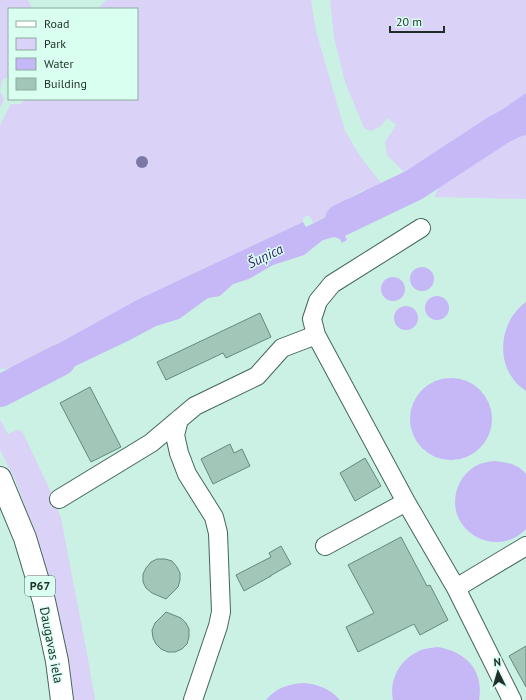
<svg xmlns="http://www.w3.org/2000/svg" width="526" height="700" viewBox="0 0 526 700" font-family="'PT Sans',sans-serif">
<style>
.green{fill:#dad2f7}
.water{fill:#c6b7f6}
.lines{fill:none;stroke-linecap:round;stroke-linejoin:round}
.river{stroke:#c6b7f6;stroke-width:32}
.building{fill:#a2c7b9;stroke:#65897c}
.minor-casing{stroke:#44665a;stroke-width:20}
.major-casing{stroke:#44665a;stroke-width:24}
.minor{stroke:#fff;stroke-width:18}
.major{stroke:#fff;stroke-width:22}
.tree{fill:#7b79a4}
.labels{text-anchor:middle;stroke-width:3;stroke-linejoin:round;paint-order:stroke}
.shield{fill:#d8fff0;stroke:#566d64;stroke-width:1}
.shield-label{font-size:12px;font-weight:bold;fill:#1f2e28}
.street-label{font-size:13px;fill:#1f2e28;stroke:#d8fff0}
.water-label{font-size:14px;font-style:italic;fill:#3d1b73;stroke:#d8fff0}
</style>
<rect width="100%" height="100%" fill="#caf1e3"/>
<!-- green -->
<path class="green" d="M0,0h28l4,9h-23v67l-7,4 -2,11 4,8 -4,9z
M107,0h204l5,31 29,100 15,25 21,27 -3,2 5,9 -6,3 -13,-7 -17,9v7l-34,17 -4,-8 -6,3v4l-166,78 -123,68 -14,1v-244l11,-21h9l7,-5h110v-90h-40z
M330,0h196v93l-118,83 -21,-21 -2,-13 11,-17 -9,-7 -7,9 -9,4 -7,-3 -19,-46 -11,-45z
M526,135v64l-92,-2 6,-12 65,-44z
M0,420l8,14 9,-4 5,1 28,59 11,28 27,141 7,41h-22l-11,-70 -12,-52 -17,-51 -17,-45 -16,-32z"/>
<!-- water -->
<path class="water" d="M526,93v42l-21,6 -65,44 -17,-1 -3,-6 9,-17z
M372,194l5,3 5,8 -2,6 -32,20 -3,5 2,4 -5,3 -2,-4 -6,-2 -11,3 -19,15 -31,10 -24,14 -16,5 -13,12 -12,2 -29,21 -23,7 -26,14 -105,50 -11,-22 123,-68 166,-78 3,5z
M410 279a12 12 0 1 1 24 0a12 12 0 1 1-24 0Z
M381 289a12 12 0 1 1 24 0a12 12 0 1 1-24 0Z
M425 308a12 12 0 1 1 24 0a12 12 0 1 1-24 0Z
M526,302v89c-32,-21 -29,-68 0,-89z
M394 318a12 12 0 1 1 24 0a12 12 0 1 1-24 0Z
M410 419a41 41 0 1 1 82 0a41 41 0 1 1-82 0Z
M494,461c12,1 24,3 32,13v55c-2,2 -4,4 -7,6 -18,13 -45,7 -57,-11 -13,-18 -7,-45 12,-57 6,-4 13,-5 20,-6z
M438,647c28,5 46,23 41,53h-86c-4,-19 6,-39 24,-48 6,-4 14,-4 21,-5z
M303,683c15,1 27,6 37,17h-74c10,-12 22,-16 37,-17z"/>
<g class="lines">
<!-- river -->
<path class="river" d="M341,220l73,-35 84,-55 28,-15
M0,391l60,-31"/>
</g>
<!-- building -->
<path class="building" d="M260,313l11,24 -45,21 -3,-5 -57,27 -9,-18z
M90,387l31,60 -30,15 -31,-59z
M230,444l4,9 8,-4 8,17 -37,18 -12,-25z
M365,458l16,28 -26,15 -15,-28z
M401,537l26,49 3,-1 18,35 -28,15 -6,-11 -56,28 -12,-25 28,-14 -26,-48z
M281,546l10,18 -21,12h1l-27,15 -8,-16 35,-18 -2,-4z
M157,559h8l7,2 5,6 3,6v7l-2,7 -12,12 -14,-6 -6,-5 -3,-6v-8l3,-6 5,-6z
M166,612l15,6 5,5 3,6v8l-2,7 -5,5 -7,3h-7l-7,-3 -5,-5 -3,-6 -1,-8 3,-7z
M526,646v41l-17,-31z"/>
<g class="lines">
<defs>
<path id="minor" d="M316,335l90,167 50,86 56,112
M179,419l-4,16 4,18 8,21 27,43 4,16 3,79 -3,14 -25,74
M59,499l92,-56 44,-37 62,-30 25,-28 34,-13 -4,-16 6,-18 14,-17 89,-56
M325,546l81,-44
M456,588l70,-42"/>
<path id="major" d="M0,478l25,60 19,63 13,60 5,39"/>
</defs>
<!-- minor casing -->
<use href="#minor" class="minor-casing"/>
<!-- major casing -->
<use href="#major" class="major-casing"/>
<!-- minor -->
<use href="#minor" class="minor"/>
<!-- major -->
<use href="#major" class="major"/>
</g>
<!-- trees -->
<circle class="tree" cx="142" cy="162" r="6"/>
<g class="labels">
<!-- shield labels -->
<rect class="shield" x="25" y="576" width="30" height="20" rx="3"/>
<g class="shield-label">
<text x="40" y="590">P67</text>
</g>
<!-- street labels -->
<g class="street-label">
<text transform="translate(52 645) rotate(79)" y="5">Daugavas iela</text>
</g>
<!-- water labels -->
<g class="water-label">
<text transform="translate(265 256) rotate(-26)" y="5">Šuņica</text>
</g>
</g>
<!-- legend -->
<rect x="8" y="8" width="130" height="92" fill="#d8fff0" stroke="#8eaba0"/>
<rect x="16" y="21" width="20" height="6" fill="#ffffff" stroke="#8eaba0"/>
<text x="44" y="28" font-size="12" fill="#1f2e28">Road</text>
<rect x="16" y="38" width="20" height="12" fill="#dad2f7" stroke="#8eaba0"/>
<text x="44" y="48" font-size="12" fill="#1f2e28">Park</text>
<rect x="16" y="58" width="20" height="12" fill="#c6b7f6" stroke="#8eaba0"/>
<text x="44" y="68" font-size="12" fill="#1f2e28">Water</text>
<rect x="16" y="78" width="20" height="12" fill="#a2c7b9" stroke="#8eaba0"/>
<text x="44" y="88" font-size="12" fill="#1f2e28">Building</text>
<!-- north arrow -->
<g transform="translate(498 672) rotate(355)" stroke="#d8fff0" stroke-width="3" paint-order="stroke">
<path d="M0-3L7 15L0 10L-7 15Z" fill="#1f2e28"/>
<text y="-6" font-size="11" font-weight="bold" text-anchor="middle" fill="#1f2e28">N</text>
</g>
<!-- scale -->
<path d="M390 26v6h54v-6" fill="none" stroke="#1f2e28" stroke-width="2"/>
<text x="396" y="26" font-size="12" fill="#1f2e28" stroke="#d8fff0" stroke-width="3" paint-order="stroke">20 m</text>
</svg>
